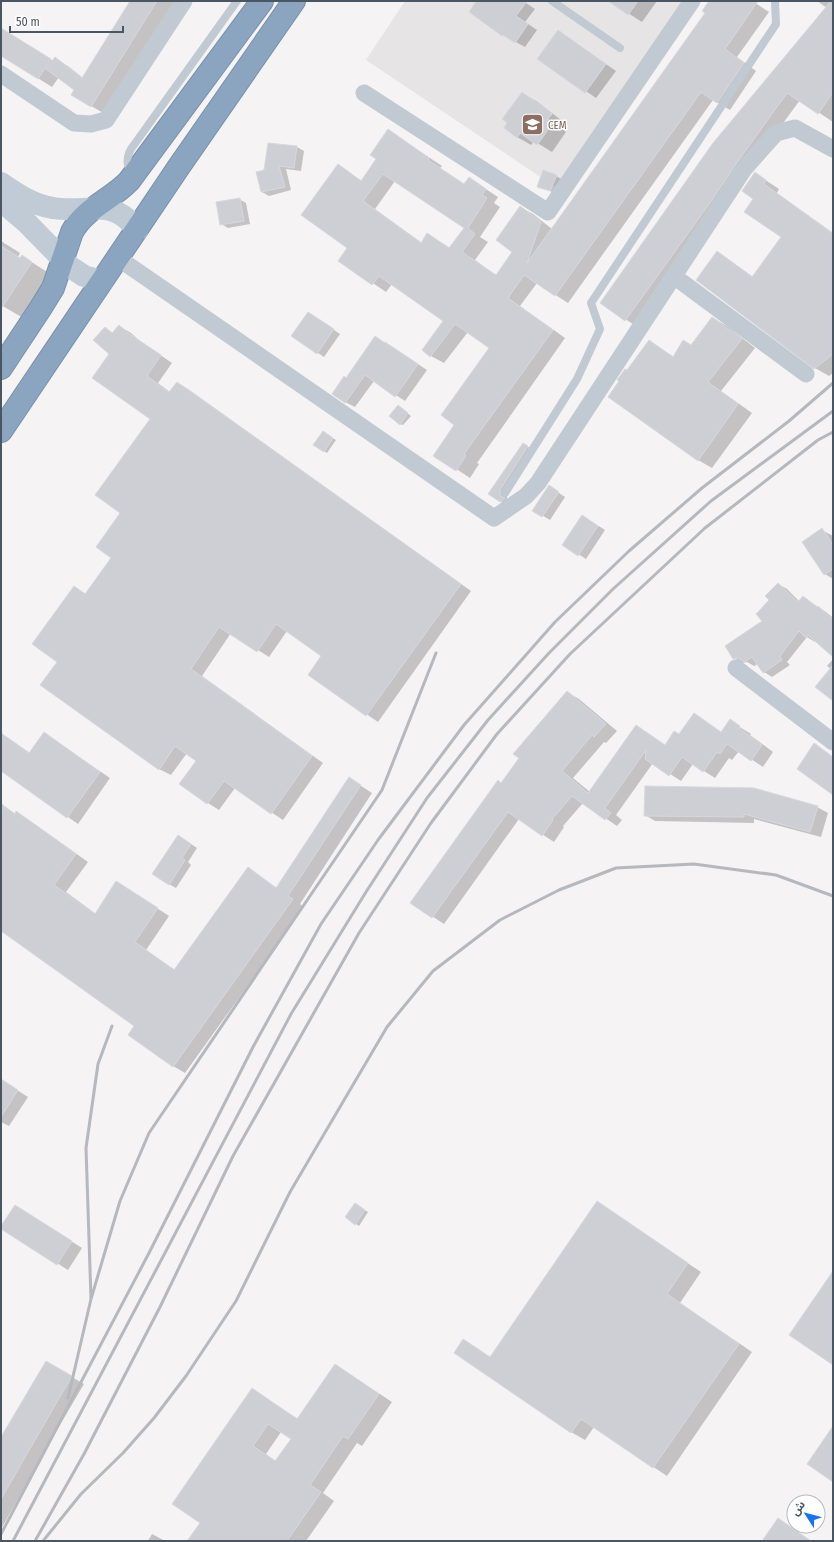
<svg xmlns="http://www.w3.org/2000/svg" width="834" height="1542" viewBox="0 0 834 1542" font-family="'Fira Sans Condensed','Noto Sans Arabic',sans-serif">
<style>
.education{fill:#e6e4e5}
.shadow{fill:#0003;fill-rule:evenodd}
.building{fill:#cdcfd5;stroke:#d7d9de;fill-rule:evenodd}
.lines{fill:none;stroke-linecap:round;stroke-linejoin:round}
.highway-casing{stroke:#7690ad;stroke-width:24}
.lane{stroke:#c1cad2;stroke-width:8}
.street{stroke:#c1cad2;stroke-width:17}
.secondary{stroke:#c1cbd6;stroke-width:22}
.highway{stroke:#8ba5c1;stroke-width:22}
.rail{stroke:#b5b8bd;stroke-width:3}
.labels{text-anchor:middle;stroke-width:3;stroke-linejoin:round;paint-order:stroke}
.education-label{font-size:11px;fill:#785e54;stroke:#fff;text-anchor:start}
</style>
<rect width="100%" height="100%" fill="#f5f3f3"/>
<!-- education -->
<path class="education" d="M405,1h282l-127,189 -194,-130z"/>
<!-- shadow -->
<path class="shadow" d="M131,1h44l-70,113 -33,-19 3,-5 -16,-13 -7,10 -51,-32v-26l52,32 2,-2 13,7 15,12z
M477,1h46l12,8 -10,13 12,8 -12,17 -22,-12z
M609,1h48l-15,21z
M710,1h42l17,11 -32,45 19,14 -26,39 -17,-10 -145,203 -31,-20 -17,23 45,32 -88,125 2,1 -9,14 -35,-23 21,-31 35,-76 -23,-16 -24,31 -13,-7 13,-35 -52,-37 -6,8 -47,-32 9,-13 -10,-82 24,16 15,-22 11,-29 54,36 -2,2 25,17 4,-7 29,19 -4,6 6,4 -20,30 8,5 -13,18 22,16 17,-25 6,-44 13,7 19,15 154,-216zM395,181l71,46 -16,21 -22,-14 -6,9 -47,-34z
M817,1h16v121l-33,-22 -52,71 -109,157 -38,-25 226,-295z
M558,31l58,40 -20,27 -57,-39z
M522,93l14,8 29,22 -4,5 5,4 -14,20 -18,-11 -3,4 -14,-8 -8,-14z
M269,144l28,3 7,4 -3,20 -15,-2 5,21 -22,6 -7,-4z
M755,173l24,16 -2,4 56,40v140l-4,3 -14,-8 -97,-115 13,8 22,16 29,-40 -27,-38z
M556,176l7,4 -6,14 -19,-8z
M239,199l7,4 4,21 -22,4 -7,-4z
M1,241l19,12 -2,4 3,1 1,-2 30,19 -29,43 -22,-13z
M315,317l25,17 -16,23 -6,-4z
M713,318l14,8 28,22 -34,43 31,22 -40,55 -14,-8 -71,-89 22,-30 25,16 17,-11z
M119,326l12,7 9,8 32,22 -14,20 12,9 7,-9 11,6 283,202 -93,131 -69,-47 13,-19 -35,-25 -18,26 -38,-24 -29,43 121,87 -40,57 -48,-32 -16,22 -11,-7 -28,-19 17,-24 -10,-7 -16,22 -12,-6 -101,-108 16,-74 12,7 26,-36 9,-46 31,-94 -42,-64 -5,-26 8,5z
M386,343l41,27 -22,31 -31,-20 -19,26 -10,-5 1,-23z
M401,408l10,8 -8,9 -3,-1z
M323,432l13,8 -9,13 -13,-8z
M523,444l7,4 -23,46v11l-18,-11z
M556,491l9,6 -15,23 -17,-10z
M583,516l22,14 -19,29 -22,-14z
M822,530l11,6v43l-8,-5z
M778,584l9,5 12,12 4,-4 23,15 7,6v38l-17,-15 -1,1 -8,-5 -20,25 3,3 -18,12 -8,-5 -6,-8 -4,2 -7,-4 -5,1 -8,-5 30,-37 7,-21z
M833,659v40l-2,-30 -4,-3z
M567,692l12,7 38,32 -11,12 -2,-1 -31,36 17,14 47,-65 29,19 13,-11 43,-2 8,-12 21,13 -1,1 23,17 -10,15 -24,-16 -7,9 -3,-2 -14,20 -22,-14 -12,17 -28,-18 -37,52 6,5 -5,6 -34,-23 -20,23 1,1 -10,15 -35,-23 -75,105 -32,-21 86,-122 4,3z
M1,733l29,20 14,-20 66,45 -32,46 -77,-54z
M349,778l23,15 -72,111 4,3 -119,166 -12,-7 -37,-40 -135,-96v-127l14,11 2,-1 12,7 59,42 -22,30 30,22 21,-32 52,34 -23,34 29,20 73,-102 29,20z
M817,807l11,6 -7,24 -67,-18v4l-99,-2 -10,-6z
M185,840l12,8 -9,14 3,3 -15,23 -7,-4z
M1,1080l27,17 -19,29 -8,-4z
M597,1203l104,69 -21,31 72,49 -85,124 -73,-49 -9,13 -14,-8 -107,-92 27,18z
M355,1204l13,8 -9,14 -13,-9z
M25,1212l57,36 -14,22 -67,-42z
M46,1362l38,22 -37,63 -46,82v-90z
M336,1365l56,37 -30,44 -5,-3 -34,50 11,8 -28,40h-118l13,-19 51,-133 46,30zM281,1432l11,7 -16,22 -10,-7z
M152,1534l13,7h-17z"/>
<!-- building -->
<path class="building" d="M130,1h27l-66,106 -20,-12 3,-5 -28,-21 9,-12 27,21z
M476,1h51l-11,15 12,8 -13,19 -12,-8 -1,1 -33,-24z
M608,1h30l-10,14z
M709,1h49l-33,48 19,14 -27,40 -16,-11 -146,204 -31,-21 -16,23 45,32 -89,124 2,2 -10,15 -23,-15 21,-31 -13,-10 48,-67 -34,-24 -25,33 -8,-7 21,-29 -64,-45 -7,9 -34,-24 9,-13 -46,-33 37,-51 23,17 15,-22 -6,-4 18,-26 41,29 -1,2 36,24 5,-7 17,12 -4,6 5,3 -19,30 7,6 -13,18 34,23 16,-23 -16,-12 24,-34 21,16 -14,41 178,-250 -3,-2zM383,174l81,54 -15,20 -22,-15 -6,10 -58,-42z
M831,1h2v91l-15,22 -31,-21 -51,71 -24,36 -87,121 -25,-18 113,-160z
M1,28l50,31 -13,20 -37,-23z
M558,30l48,34 -21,29 -48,-34z
M522,92l30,22 -4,5 5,4 -16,22 -17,-12 -3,5 -13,-10 3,-5 -5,-4z
M268,143l29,3 -3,22 -15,-2 6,21 -24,5 -5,-20 8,-2z
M543,170l14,5 -7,16 -13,-4z
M755,172l11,8 -2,4 69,50v120l-19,15 -118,-89 21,-29 35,26 29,-40 -37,-25 9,-13 -11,-8z
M240,198l4,23 -24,4 -4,-23z
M1,246l19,12 2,-3 10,7 -31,47z
M308,312l26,17 -17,25 -26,-18z
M712,317l30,22 -34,43 30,22 -40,57 -90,-64 11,-16 -2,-1 8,-11 2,1 22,-30 24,17 10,-17 8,5z
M119,325l9,8 33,22 -14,21 22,16 8,-10 284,202 -95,132 -58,-41 13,-19 -45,-32 -19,28 -38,-25 -28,42 121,87 -41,58 -47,-33 -17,23 -28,-20 17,-23 -21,-15 -16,24 -119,-85 17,-23 -25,-18 42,-58 11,8 26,-36 -15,-11 24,-34 -25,-18 55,-76 -58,-41 17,-24 -16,-14 12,-13 7,6z
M375,336l10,7v-1l33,22 -23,33 -30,-22 -20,28 -13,-9 12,-18 2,2z
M398,405l10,8 -8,12 -11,-9z
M323,431l10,7 -9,14 -11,-7z
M523,443l5,3 -28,44v6l5,2 -5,4 -12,-8z
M549,485l10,7 -17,25 -10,-6z
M582,515l16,11 -20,30 -16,-11z
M822,528l11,17v24l-9,6 -22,-33z
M778,583l20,19 5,-6 14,11 1,-1 15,14v37l-25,-22 -2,3 -7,-7 -19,25 2,4 -19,13 -11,-16 -7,5 -7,-4 -5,1 -8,-13 37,-25 -6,-7 13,-14 -4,-4z
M833,665v36l-18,-14z
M567,691l39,33 -12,13 -2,-2 -30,36 26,22 48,-68 29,20 9,-14 5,3 15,-21 27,19 9,-13 10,7 -1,2 23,17 -11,16 -24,-17 -7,10 -3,-2 -14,20 -21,-15 -13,19 -24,-17 1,-9 -41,58 6,5 -6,7 -33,-24 -20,23 1,1 -11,16 -34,-24 -76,106 -22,-15 88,-123 3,3 18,-25 -6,-4z
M44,732l56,40 -33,46 -66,-47v-38l28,20z
M814,743l19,14v38l-36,-26z
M349,777l12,8 -73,111 5,3 -120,168 -45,-32 6,-9 -133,-95v-127l14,10 1,-3 60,43 -22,31 41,29 21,-33 42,27 -23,34 39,28 74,-103 28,21z
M645,786l109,2 64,18 -8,26 -66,-18v3l-100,-1z
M178,835l13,9 -9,14 3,2 -16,25 -17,-11z
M1,1079l17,11 -17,27z
M597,1201l91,62 -21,31 72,50 -86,124 -72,-49 -10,14 -117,-80 9,-14 27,18z
M355,1203l10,7 -10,15 -10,-8z
M15,1205l57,36 -15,24 -56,-36v-3z
M833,1271v94l-44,-30z
M46,1361l26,15 -71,123v-62z
M335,1364l44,30 -31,45 -5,-3 -33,49 11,7 -34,49h-100l13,-18 -28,-19 80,-116 45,31zM268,1424l23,15 -16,22 -22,-15z
M833,1426v56l-26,-18z
M778,1518l33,23h-49z"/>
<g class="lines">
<defs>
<path id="highway" d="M1,368l39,-59 13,-21 19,-56c13,-24 39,-32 57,-51l133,-180
M1,431l177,-263 116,-167"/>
</defs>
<!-- highway casing -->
<use href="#highway" class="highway-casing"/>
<!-- lane -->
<path class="lane" d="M552,1l68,47
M132,173c-6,-8 -6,-15 -1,-24l106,-148
M505,493l72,-114 23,-50 -9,-26 185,-279 -1,-23"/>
<!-- street -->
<path class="street" d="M1,74l73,49 17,1 15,-4 78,-119
M364,93l184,119 144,-211
M118,258l376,260 32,-22 12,-13 206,-314 32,-36 19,-5 38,21
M675,277l131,97
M736,668l97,74"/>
<!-- secondary -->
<path class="secondary" d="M1,183c16,11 32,22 52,25 33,6 60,-12 84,22
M1,201l25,21 43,44 15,10 18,5"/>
<!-- highway -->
<use href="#highway" class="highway"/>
<!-- rail -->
<path class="rail" d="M91,1299l29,-98 29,-68 233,-343 54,-137
M68,1398l23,-99 -5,-151 12,-84 14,-38
M1,1534l148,-281 104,-206 68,-123 57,-84 86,-115 91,-103 74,-71 73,-63 87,-67 44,-38
M13,1541l278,-527 75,-122 61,-94 61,-78 61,-67 64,-64 98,-88 122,-90
M35,1541l49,-87 76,-147 73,-151 126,-223 72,-110 66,-89 73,-80 135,-126 113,-88 15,-8
M43,1541l38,-47 42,-41 31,-35 32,-42 50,-75 54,-109 97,-165 46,-56 67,-51 59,-30 57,-22 78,-4 82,11 57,21"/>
</g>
<!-- icons -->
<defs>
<symbol id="school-square" viewBox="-11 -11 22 22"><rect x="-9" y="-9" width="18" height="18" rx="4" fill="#8d6e63" stroke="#fff"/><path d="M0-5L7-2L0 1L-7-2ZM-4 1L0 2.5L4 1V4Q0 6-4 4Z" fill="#fff"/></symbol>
</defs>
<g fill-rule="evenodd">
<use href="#school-square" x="520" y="112" width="25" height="25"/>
</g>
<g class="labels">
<!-- education labels -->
<g class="education-label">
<text x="548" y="129">CEM</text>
</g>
</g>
<!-- border -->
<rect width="834" height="1542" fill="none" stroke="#4a5661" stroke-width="4"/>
<!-- north arrow -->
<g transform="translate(806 1514) rotate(306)"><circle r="19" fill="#ffffff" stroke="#b7bbc0"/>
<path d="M0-3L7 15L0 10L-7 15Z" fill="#1a73e8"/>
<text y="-6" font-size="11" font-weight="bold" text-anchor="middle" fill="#4a5661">ش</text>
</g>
<!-- scale -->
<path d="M10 26v6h113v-6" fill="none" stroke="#4a5661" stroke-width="2"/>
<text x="16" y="26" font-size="12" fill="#4a5661" stroke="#ffffff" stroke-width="3" paint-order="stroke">50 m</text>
</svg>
